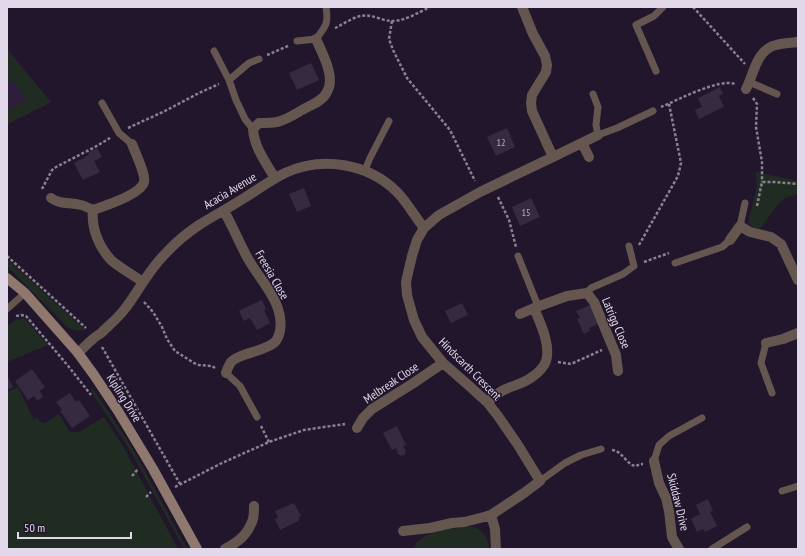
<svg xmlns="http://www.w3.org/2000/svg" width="805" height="556" viewBox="0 0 805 556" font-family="'PT Sans Narrow',sans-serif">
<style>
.built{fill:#2e1e3b}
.green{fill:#202c21}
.building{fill:#362a41}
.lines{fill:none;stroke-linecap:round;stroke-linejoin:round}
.path{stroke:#8a8093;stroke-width:2.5;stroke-dasharray:3 2;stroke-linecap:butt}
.lane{stroke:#655750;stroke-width:7}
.street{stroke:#655750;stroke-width:10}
.secondary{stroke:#8f786e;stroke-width:10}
.labels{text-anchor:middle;stroke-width:3;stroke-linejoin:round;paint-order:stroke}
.number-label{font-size:10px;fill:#b6adbf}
.street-label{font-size:12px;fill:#e1d9e9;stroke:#22162d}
</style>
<rect width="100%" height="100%" fill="#22162d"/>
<!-- built -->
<path class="built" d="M7,49l44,53 -44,22z"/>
<!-- green -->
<path class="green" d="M7,49l44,53 -44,22v-13l20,-12 -15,-18 -5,2z
M756,172l42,9v13l-13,4 -6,5 -20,27 -4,-1 -6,-6v-5l8,-31z
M7,259l78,71c-7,1 -12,0 -18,-3l-60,-61z
M24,318l24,27 -41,17v-36l8,-6z
M18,387l16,33 2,-3 7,7 16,-10 11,18h9l25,-15 20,31 54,101h-171v-157z
M92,387l41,62 54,100h-3l-53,-97 -39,-59z
M470,526c12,2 19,11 19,23h-76c7,-19 40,-20 57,-23z"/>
<!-- building -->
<path class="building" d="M311,63l8,17 -22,10 -8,-17z
M720,87l3,7 -4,2 5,11 -25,12 -4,-9 7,-3 -4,-9z
M507,128l8,19 -19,9 -9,-19z
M97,148l5,9 -8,4 6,11 -17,8 -9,-17 15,-8 -1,-2z
M304,188l7,18 -14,6 -8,-18z
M531,198l9,19 -20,9 -8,-19z
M262,300l4,9 -2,1 6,13 -13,7 -7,-12 -6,3 -5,-10z
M462,303l6,12 -17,8 -6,-12z
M590,305l8,19 -9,4 1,3 -6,3 -7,-15 3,-1 -4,-7z
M32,369l13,18 -5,4 3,6 -6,4 -3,-5 -6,4 -13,-19z
M7,375l6,12 -6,3z
M70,393l6,9 3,-2 11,16 -18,12 -12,-17 2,-1 -6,-8z
M397,426l9,19 -3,1 3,5 -1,3 -4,2 -3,-2 -2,-6 -4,2 -9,-17z
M708,499l5,12 -3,1 7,14 -12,6 -2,-3 -6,3 -6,-13 9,-5 -4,-9z
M294,503l7,13 -3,1 2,3 -20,10 -5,-11 3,-1 -3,-7z"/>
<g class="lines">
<!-- path -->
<path class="path" d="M693,7l52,57
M392,21l-3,18 4,11 14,28 43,52 25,51
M335,28c11,-5 23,-15 35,-12 7,1 15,5 22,5 10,1 28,-9 38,-14
M267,55l21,-9
M753,98l4,6 -1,23 6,35v20
M661,107c17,-7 58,-29 74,-23
M128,128l37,-17 34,-18 20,-9
M42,189l10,-19 4,-3 39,-20 15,-9
M498,197l11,23 7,27
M757,206l5,-24h12l24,2
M639,245l39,-69 3,-13 -12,-59
M7,256l79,72
M644,262l25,-9
M144,302l9,10 9,15 5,12 8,12 19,12 5,2 13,1 3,2
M16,316l5,-1 5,1 43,51 22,28
M102,347l78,137
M558,362l13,2 31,-14
M261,426l8,16
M612,450c11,1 15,16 24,16 2,-1 4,-2 7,-2
M132,476l6,-7
M175,487l47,-24 47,-21 35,-12 41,-6
M146,497l5,-5"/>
<!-- lane -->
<path class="lane" d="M297,41l19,-2c9,-12 13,-15 10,-32
M214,51l15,29 7,20 9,19 8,10
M656,71l-20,-46 18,-9 9,-9
M229,80l20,-17 10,-4
M749,82l28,12
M593,94l5,13 -2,18 2,10 19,-7 36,-17
M102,103l17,30 13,11
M365,170l5,-12 19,-37
M740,226l5,-23
M518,256l20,50
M675,263l47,-16 8,-7
M587,293l4,-5 23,-10 9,-4 11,-8 -5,-20
M7,309l18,-16
M766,343l-5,20 11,30
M226,373l14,13 17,31
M654,461l5,-16 10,-9 33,-18
M540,481l25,-18 16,-8 20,-6
M782,491l16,-5
M712,549l35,-22"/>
<!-- street -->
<path class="street" d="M522,7l11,27 12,22 2,9 -1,7 -14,23 -1,8 1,8 21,46
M746,89c8,-15 10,-39 30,-44 7,-2 15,-2 22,-3
M582,143l7,14
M132,144c3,8 14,31 12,38 -3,12 -39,24 -51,28 -2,18 6,37 18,50 9,8 22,15 32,22
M275,178c-9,-15 -21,-31 -22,-49l6,-6c6,0 12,0 18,-1 9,-2 18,-8 25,-12 9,-5 21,-9 25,-18 9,-15 -5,-39 -11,-53
M51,198c10,7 18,4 30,7 4,1 8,3 12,5
M224,211c8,14 14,29 22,44 12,24 39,47 34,76 -1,4 -2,8 -5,11 -11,10 -36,11 -44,20 -2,3 -4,8 -5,11
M730,240l10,-14 10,6 21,5 10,7 17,36
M534,308l33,-12 20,-3 7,9 22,53 2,16
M766,343l17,-4 15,-6
M78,353c7,-6 15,-16 22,-19 8,-8 17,-15 24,-24 14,-18 24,-39 41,-56 10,-11 22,-21 34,-29 14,-9 28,-16 42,-25 15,-9 28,-19 44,-27 37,-17 83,-10 112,19 10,10 18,25 27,36
M487,402c5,-3 9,-8 15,-11 9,-5 21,-7 30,-14 6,-4 12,-10 14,-16 5,-16 -6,-39 -12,-53l-14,6
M357,428l6,-10 9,-9 40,-25 31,-21
M654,461l5,22 7,15 3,13 3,26 7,12
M491,515l4,14 1,20
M403,531l27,-3 22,-5 12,-1 16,-4 11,-3 33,-22 16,-12 -22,-36 -20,-29 -11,-14 -20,-18 -24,-21 -21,-26 -8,-17 -7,-25 -1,-13 2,-9 4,-17 5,-16 7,-12 15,-13 41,-23 73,-35 45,-22
M225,549c13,-7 23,-14 28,-30 1,-4 1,-9 1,-13"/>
<!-- secondary -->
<path class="secondary" d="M7,278l18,15 53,60 16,22 24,36 35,58 44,80"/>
</g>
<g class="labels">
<!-- number labels -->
<g class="number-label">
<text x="501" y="146">12</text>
<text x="526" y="216">15</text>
</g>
<!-- street labels -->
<g class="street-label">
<text transform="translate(230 191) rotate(-31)" y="4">Acacia Avenue</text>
<text transform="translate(272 275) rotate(60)" y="4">Freesia Close</text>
<text transform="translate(616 323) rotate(67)" y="4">Latrigg Close</text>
<text transform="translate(470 369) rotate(45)" y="4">Hindscarth Crescent</text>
<text transform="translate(391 383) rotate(-34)" y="4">Melbreak Close</text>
<text transform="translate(124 398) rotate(58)" y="4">Kipling Drive</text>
<text transform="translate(678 502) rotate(76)" y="4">Skiddaw Drive</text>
</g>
</g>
<!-- border -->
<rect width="805" height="556" fill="none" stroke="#e1d9e9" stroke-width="16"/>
<!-- scale -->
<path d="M18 532v6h113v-6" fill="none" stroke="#e1d9e9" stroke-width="2"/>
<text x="24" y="532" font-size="12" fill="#e1d9e9" stroke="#22162d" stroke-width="3" paint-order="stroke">50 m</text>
</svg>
